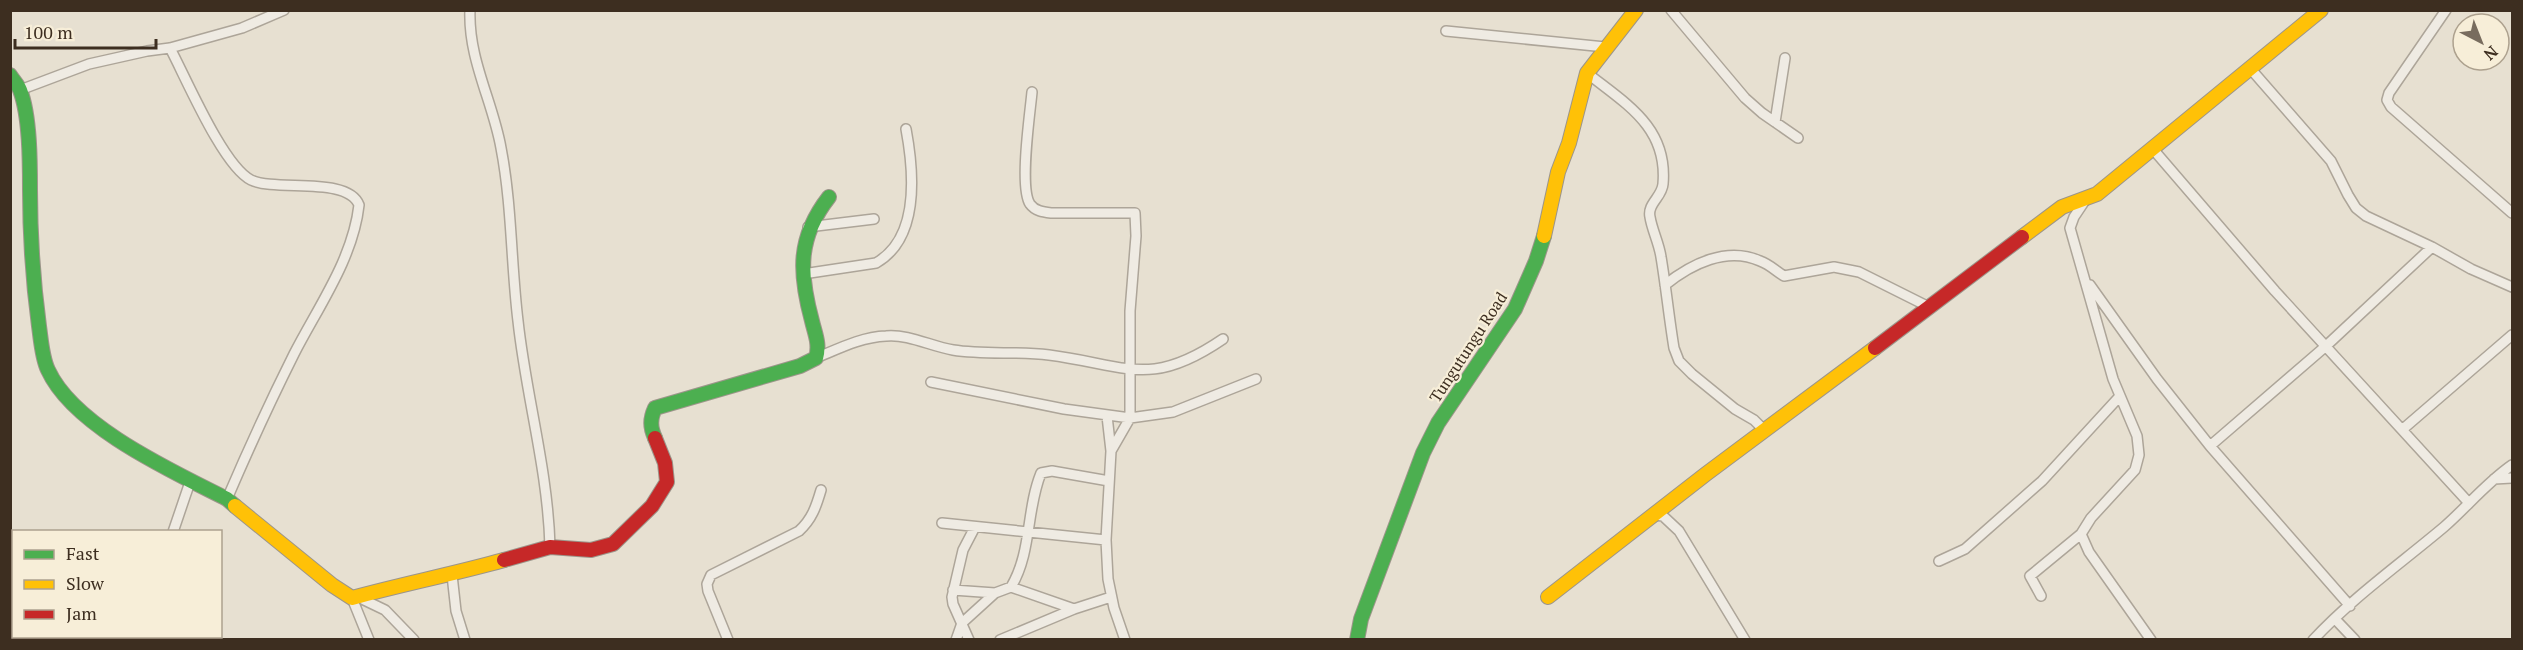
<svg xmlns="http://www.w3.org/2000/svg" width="2523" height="650" viewBox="0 0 2523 650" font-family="'PT Serif',serif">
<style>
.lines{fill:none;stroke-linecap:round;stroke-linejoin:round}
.street-casing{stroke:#ada599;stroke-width:12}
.fast-casing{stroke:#9c958a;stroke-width:16}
.slow-casing{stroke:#9c958a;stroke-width:16}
.jam-casing{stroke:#9c958a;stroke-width:16}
.street{stroke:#efebe3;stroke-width:9}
.fast{stroke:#4caf50;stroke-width:14}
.slow{stroke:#ffc107;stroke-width:14}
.jam{stroke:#c62828;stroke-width:14}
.labels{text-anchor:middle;stroke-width:4.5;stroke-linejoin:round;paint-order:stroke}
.street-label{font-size:16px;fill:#3d2e20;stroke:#f7eed8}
</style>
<rect width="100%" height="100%" fill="#e7e0d1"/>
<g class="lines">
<defs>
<path id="street" d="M470,10c-2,49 23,92 31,138 11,57 10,116 17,173 8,75 30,149 32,226
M1671,10l74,88 17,15 36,25
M2446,10l-57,83 -2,7 4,7 121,106
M1446,31l159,16
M170,48c16,30 53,118 81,132 25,12 97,-4 108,25 -6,54 -41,102 -65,149 -24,48 -46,96 -67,145
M2249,67l82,94 17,34 8,13 10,8 66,31 39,22 41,18
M1587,73c39,31 81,54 76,111 -1,13 -16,20 -13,33 2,13 9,26 11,40 5,30 8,61 13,91l5,13 13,13 43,35 19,11 11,11
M20,90l69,-26 58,-13 23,-3 72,-20 42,-18
M1032,92c-2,22 -13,95 -2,112 5,7 13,8 21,9h84l1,23 -6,75v107l-19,33
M1775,122l10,-64
M2152,148l123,143 194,212
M2084,202l-10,15 -4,11 43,151 24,57 2,19 -4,15 -44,48 -10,16 8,18 62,88
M808,227l66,-8
M803,274l73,-11c44,-25 38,-91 30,-134
M1665,285c26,-21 62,-39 95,-24 9,3 16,10 24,15l50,-9 25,5 70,35
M2090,285l67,94 53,67 140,160
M816,358c22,-9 45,-21 70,-22 23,-2 44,10 67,14 31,5 64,1 96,5 78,10 101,34 174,-16
M931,382l133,27 66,9 43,-6 83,-33
M1107,416l4,35 -5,89 2,39 6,29 11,32
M2403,429l109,-94
M2210,446l116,-100 106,-99
M2494,479l18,-1
M1653,515l10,1 16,15 66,109
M942,523l164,17
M173,532l17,-50
M1939,561l26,-12 77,-68 78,-85
M452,575l4,36 9,29
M1011,587l63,22
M953,590l42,3 16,-6c21,-35 15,-77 30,-114l11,-2 57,10
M2041,596l-11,-20 51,-42
M352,598l17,42
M360,598l25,12 29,30
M2335,619l20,21
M86,640l2,-4
M728,640l-20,-49 -1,-7 4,-9 88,-44c13,-12 17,-24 22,-41
M956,640l6,-17 33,-30
M969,640l-16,-36 -1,-7 11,-47 12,-23
M1000,640l74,-31 37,-12
M2313,640c39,-42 87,-76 131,-113 23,-20 42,-44 68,-62"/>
<path id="fast" d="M10,75c3,5 8,10 10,15 10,26 10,72 10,100 0,45 3,91 9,136 2,14 3,32 9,44 26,57 126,102 179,129l8,7
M655,438c-5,-11 -5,-19 0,-30l145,-42 16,-8c4,-14 -1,-24 -4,-37 -13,-48 -15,-83 17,-124
M1357,640l4,-21 62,-166 15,-30 77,-114 21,-48 8,-25"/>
<path id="slow" d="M1544,236l14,-64 11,-29 18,-70 49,-63
M2022,237l40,-30 35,-13 224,-184
M235,506l97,79 20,13c51,-14 102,-24 152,-38
M1548,597l158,-123 169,-126"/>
<path id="jam" d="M1875,348l147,-111
M504,560l46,-13 41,3 22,-6 39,-38 15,-24 -2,-19 -10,-25"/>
</defs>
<!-- street casing -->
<use href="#street" class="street-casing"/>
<!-- fast casing -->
<use href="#fast" class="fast-casing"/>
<!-- slow casing -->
<use href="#slow" class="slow-casing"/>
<!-- jam casing -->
<use href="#jam" class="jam-casing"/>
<!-- street -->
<use href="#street" class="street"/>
<!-- fast -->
<use href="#fast" class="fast"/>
<!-- slow -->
<use href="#slow" class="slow"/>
<!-- jam -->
<use href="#jam" class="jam"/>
</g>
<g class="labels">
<!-- street labels -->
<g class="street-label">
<text transform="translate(1468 347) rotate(-57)" y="6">Tungutungu Road</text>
</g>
</g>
<!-- border -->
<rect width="2523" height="650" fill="none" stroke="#3d2e20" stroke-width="24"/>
<!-- legend -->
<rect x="12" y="530" width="210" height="108" fill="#f7eed8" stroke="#ada18e" stroke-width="1.5"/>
<rect x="24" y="550" width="30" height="9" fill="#4caf50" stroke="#ada18e" stroke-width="1.5"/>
<text x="66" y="560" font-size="18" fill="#3d2e20">Fast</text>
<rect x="24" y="580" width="30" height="9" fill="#ffc107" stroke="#ada18e" stroke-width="1.5"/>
<text x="66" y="590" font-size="18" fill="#3d2e20">Slow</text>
<rect x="24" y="610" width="30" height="9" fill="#c62828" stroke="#ada18e" stroke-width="1.5"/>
<text x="66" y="620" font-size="18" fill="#3d2e20">Jam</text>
<!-- north arrow -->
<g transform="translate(2481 42) rotate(138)"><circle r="28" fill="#f7eed8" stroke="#ada18e" stroke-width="1.5"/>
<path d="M0-4.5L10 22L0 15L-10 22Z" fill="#786c5e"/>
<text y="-9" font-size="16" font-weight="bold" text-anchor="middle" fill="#3d2e20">N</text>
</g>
<!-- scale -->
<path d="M15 39v9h141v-9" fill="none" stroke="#3d2e20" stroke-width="3"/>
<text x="24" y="39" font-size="18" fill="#3d2e20" stroke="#f7eed8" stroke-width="4.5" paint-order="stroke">100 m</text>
</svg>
